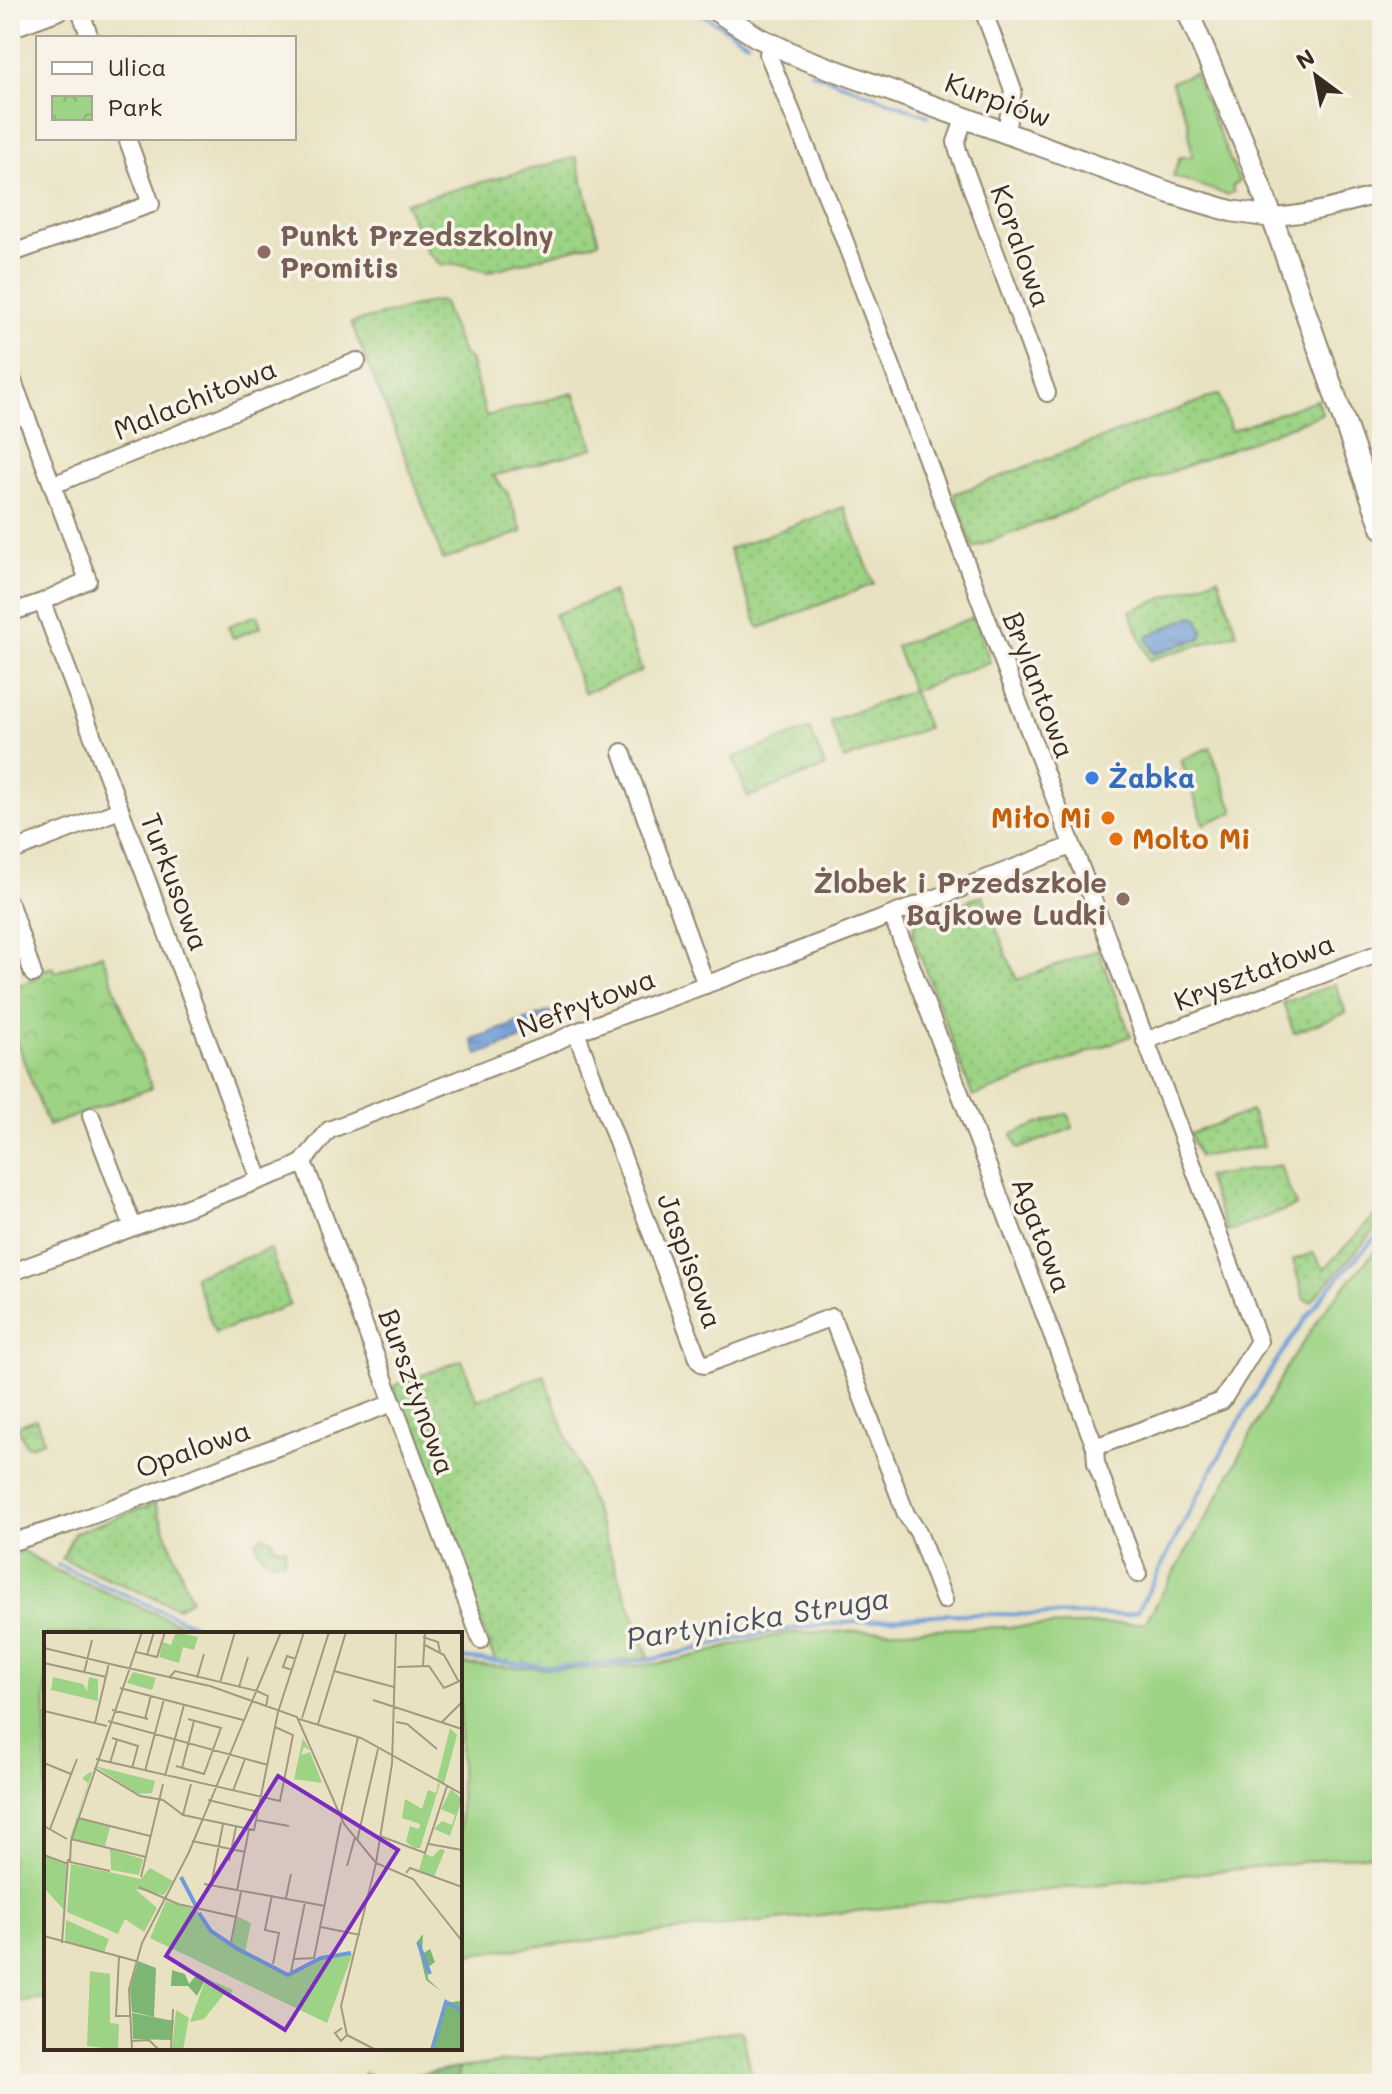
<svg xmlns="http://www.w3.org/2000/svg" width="1392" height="2094" viewBox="0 0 1392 2094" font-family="Mali,sans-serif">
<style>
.grass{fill:url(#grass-dots);stroke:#6c7e51;stroke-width:2;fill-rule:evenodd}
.forest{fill:url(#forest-firs);stroke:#5c7048;stroke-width:2}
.park{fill:url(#park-crowns);stroke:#6c7e51;stroke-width:2}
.garden{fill:#9cd384;stroke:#6c7e51;stroke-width:2}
.water{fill:url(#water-ripples);stroke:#54637a;stroke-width:2}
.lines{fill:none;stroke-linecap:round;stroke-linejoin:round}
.stream{stroke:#6e9cd6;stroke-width:4}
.minor-casing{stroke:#928670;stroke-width:20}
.tertiary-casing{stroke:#928670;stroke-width:24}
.minor{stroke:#fff;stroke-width:16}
.tertiary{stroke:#fff;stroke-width:20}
.education-dot{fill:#8d6e63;stroke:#f7f3e8;stroke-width:3}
.shop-dot{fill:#3f7fe0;stroke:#f7f3e8;stroke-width:3}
.food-dot{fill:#e8710a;stroke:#f7f3e8;stroke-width:3}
.labels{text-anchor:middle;stroke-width:7;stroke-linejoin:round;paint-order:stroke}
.street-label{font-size:28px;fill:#3b2a1e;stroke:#f7f3e8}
.education-label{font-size:28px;font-weight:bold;fill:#785e54;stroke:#f7f3e8;text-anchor:start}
.shop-label{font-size:28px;font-weight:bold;fill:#366cbe;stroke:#f7f3e8;text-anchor:start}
.food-label{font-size:28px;font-weight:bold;fill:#c56008;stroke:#f7f3e8;text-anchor:end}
.water-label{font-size:30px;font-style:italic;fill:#4d525e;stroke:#f7f3e8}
.inset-river{fill:none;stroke:#6e9cd6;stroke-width:4}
.inset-road{fill:none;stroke:#a39880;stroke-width:2}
.view{fill:#7b2cbf;fill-opacity:0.15;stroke:#7b2cbf;stroke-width:4}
.inset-edge{fill:none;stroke:#3b2a1e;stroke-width:4}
</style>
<defs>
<pattern id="grass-dots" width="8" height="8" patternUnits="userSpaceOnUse" patternTransform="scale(2)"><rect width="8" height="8" fill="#9cd384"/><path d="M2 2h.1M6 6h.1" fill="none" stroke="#87b572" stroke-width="1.8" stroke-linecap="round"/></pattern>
<pattern id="forest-firs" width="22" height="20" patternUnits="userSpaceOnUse" patternTransform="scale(2)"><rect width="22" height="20" fill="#7db572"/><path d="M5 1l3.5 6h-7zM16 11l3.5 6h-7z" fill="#68935d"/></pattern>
<pattern id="park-crowns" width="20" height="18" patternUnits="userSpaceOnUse" patternTransform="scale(2)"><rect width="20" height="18" fill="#9cd384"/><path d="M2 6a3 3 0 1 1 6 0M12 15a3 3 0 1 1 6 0" fill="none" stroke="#87b572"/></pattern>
<pattern id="water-ripples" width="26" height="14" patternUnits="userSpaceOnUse" patternTransform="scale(2)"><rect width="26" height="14" fill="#6e9cd6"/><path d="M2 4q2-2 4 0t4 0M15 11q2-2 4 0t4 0" fill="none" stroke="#5c7fad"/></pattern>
</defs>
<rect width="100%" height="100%" fill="#f7f3e8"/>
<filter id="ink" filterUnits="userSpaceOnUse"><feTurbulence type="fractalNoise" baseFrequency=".0125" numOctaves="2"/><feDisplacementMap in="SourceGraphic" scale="16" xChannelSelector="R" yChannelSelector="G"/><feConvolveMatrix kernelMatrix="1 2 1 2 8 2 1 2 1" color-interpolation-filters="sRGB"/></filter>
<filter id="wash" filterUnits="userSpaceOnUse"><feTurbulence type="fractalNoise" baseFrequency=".006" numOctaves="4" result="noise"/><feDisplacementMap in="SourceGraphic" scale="32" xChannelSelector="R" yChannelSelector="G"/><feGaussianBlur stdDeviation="1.8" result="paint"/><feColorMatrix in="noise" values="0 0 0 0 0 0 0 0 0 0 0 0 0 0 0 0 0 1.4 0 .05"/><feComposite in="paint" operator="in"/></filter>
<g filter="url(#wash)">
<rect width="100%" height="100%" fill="#e9e2c2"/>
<!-- grass -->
<path class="grass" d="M576,157l23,85 -112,30 -23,-7h-23l-14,-13 -22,-49z
M442,301l21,53 7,5 16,57 88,-23 20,55 -101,28 14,16 15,40 -79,28 -44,-120 -48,-117 80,-21z
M1219,394l12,37 87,-32 4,15 -349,134 -19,-54z
M844,507l30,77 -115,44 -30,-79z
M1218,577l19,56 -88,27 -19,-49zM1193,617l5,1 5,15 -2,5 -47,16z
M613,592l29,79 -58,22 -30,-78z
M974,617l16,45 -77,29 14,37 -83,32 -14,-39 82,-30 -16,-45z
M810,729l15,38 -77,30 -15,-39z
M983,895l34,85 81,-30 33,86 -158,61 -61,-163 3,-12z
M1335,984l11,29 -52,20 -11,-30z
M1251,1111l13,35 -65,11 -9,-23z
M1280,1165l16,41 -69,26 -21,-55z
M1382,1208v14l-71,80 -7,-3 -11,-39 20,-7 11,16z
M270,1249l20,56 -75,28 -21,-57z
M462,1360l15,40 67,-25 105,282 -43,6 -55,3 -56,-5 -102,-275z
M155,1503l36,96 -13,9 -116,-49 12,-26z
M742,2030l10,46 -29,8h-268l5,-16z"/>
<!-- forest -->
<path class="forest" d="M460,2068l-5,16h-91v-11l16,7z"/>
<!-- park -->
<path class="park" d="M1210,747l24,65 -30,12 -23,-64z
M102,954l50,134 -104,38 -38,-101v-40l2,2 25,-8 3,-8 13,-4 3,5z
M1067,1113l6,15 -55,21 -6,-15z
M36,1419l8,22 -14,5 -4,-1 -9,-19z
M262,1536l9,2 4,9 11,1 -2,13 -18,-1 -9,-13v-6z"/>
<!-- garden -->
<path class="garden" d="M1194,73l45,108 -7,6 2,5 -7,3 -54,-19 7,-19h12l-4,-36 -17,-39z
M257,615l4,12 -28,11 -5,-12z
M1382,1243v610l-922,102v-291c65,4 131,9 195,0 47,-7 91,-25 137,-31l353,-10 73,-126 69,-131 42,-62z
M23,1551l32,19 147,64h-156v364l-36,4v-447z"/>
<!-- water -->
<path class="water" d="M1193,616l5,2 5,15 -2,5 -47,16 -7,-14v-4z
M550,1011l5,16 -77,28 -6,-16z"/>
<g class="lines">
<!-- stream -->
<path class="stream" d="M697,11l50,31
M811,72l117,44
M58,1565l156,69
M460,1658l91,9 71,-3 28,-4 113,-27 48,-7 135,-12 179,1 13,-4c54,-103 105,-209 175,-302 20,-28 45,-53 69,-78"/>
</g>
</g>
<g filter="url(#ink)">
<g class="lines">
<defs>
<path id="minor" d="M80,10l10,28
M983,10l30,80 -7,42
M10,29l52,-19
M771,44l-3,10 73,177 418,1110 -37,60 -127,46
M965,117l-9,25 2,9 89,242
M1272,217c38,-2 73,-13 110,-24
M10,254l141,-50 -24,-66
M10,373l78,207 -46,22 -32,11
M10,420l15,-6
M53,485l304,-124
M42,602l218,578
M622,752l84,233
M10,852l110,-42
M10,904l23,70
M892,915l203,532 1,16 42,111
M576,1032l123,329 5,4 128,-48 74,197 12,18 26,68
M1145,1041l237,-89
M91,1116l42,111
M302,1163l5,8 174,469
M10,1273l280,-104 12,-6 27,-33 224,-87 23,-11 222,-81 273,-105
M10,1543l59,-19 324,-121"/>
<path id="tertiary" d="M715,10l42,27 47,22 366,134 61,18 41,6
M1187,10l56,131 29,76 110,311"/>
</defs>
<!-- minor casing -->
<use href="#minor" class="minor-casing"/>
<!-- tertiary casing -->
<use href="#tertiary" class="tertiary-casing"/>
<!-- minor -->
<use href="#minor" class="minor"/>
<!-- tertiary -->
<use href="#tertiary" class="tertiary"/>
</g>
</g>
<!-- markers -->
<g class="education-dot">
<circle cx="264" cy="252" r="8"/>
<circle cx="1123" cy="899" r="8"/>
</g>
<circle class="shop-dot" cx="1092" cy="778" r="8"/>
<g class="food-dot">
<circle cx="1108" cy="818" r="8"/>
<circle cx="1116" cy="839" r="8"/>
</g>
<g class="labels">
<!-- street labels -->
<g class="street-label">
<text transform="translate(998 100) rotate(20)" y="10">Kurpiów</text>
<text transform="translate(1021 246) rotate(70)" y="10">Koralowa</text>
<text transform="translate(195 399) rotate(-22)" y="10">Malachitowa</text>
<text transform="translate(1039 685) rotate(69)" y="10">Brylantowa</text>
<text transform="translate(175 882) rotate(69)" y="10">Turkusowa</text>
<text transform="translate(1254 972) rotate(-21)" y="10">Kryształowa</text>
<text transform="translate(586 1003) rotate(-21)" y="10">Nefrytowa</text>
<text transform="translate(1042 1235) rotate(69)" y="10">Agatowa</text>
<text transform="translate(690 1261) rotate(70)" y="10">Jaspisowa</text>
<text transform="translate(417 1392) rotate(70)" y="10">Bursztynowa</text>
<text transform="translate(193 1449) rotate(-20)" y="10">Opalowa</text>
</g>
<!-- education labels -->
<g class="education-label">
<text x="280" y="246">Punkt Przedszkolny<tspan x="280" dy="32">Promitis</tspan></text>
<text x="1107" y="893" text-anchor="end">Żlobek i Przedszkole<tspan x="1107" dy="32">Bajkowe Ludki</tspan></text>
</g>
<!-- shop labels -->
<g class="shop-label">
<text x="1108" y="788">Żabka</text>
</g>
<!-- food labels -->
<g class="food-label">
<text x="1092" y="828">Miło Mi</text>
<text x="1132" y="849" text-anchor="start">Molto Mi</text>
</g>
<!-- water labels -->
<g class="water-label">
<text transform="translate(758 1619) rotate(-9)" y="10">Partynicka Struga</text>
</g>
</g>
<!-- overview -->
<g transform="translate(44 1632)">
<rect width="418" height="418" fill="#e9e2c2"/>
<path d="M132,0l22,5 -4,13 -11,-3 -4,16 -20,-6 4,-15 8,3zM9,45l30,7 4,7 2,-14 9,2v22l-47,-11zM406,96l7,7 -13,49 -7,-4zM259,106l7,12 -6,-3 -3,8 9,-3 12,31 -28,-4zM46,140l2,1 -15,45 33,9 -5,19 -35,-8 18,-55 -6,-5zM394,151l2,1 -20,64h-5l-9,-6 4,-16 9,3 1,-5 -18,-6 3,-19 17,10 6,-19 8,3zM407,157l11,10 -12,37 -16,-7 8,-8 10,4 3,-10 -14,-6zM66,217l33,10 -4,16 -28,-5zM396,217l5,1 -11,27 -15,-7 5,-17 8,4zM0,224l23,9 -3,45 -20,-22zM27,232l70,15 9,-11 23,13 -9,14 -29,-6 22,19 -13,24 -19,-13 -7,15 -51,-22zM193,284l14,7 -6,30 -14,-8zM22,288l43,19 -5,13 -39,-11zM162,346l27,12 -2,4h-7l-20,25 -14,3zM132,378l13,8 -6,32h-11z" fill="#9cd384"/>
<path d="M379,302l-1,20 8,-5 5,13 -8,6 1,11 13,12 -15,-11 -9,-38zM94,329l18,7 -2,49 -22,-5 -2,-23zM128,338l13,4 4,10 9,-11 8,5 -9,18 -9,-10h-17zM416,369l2,49h-32l14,-47zM88,381l42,8 -3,19 -38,-1z" fill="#7db572"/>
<path d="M51,134l60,15 -3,12 -14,1z" fill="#9cd384"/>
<path d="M89,40l23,6 -4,12 -25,-7zM122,269l31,9 15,22 77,44 33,-17 30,-4 -25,68 -177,-85zM46,339l20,3v49l9,1 -1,26 -31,-4z" fill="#9cd384"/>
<path class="inset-river" d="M137,245l15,29M155,281l12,18 25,17 52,27 33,-17 30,-5M374,310l12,32M388,418l14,-48 16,9"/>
<path class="inset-road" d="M379,5l15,5 2,10M379,12l21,11 15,27M0,16l79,19M92,20l21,5 8,-25M103,23l7,-23M0,31l62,14M75,34l91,20 87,31 47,107 32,39 37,16 49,62M379,34l2,-34M353,35l32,-1 15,22 18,-8M248,38l-9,-3 4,-11 9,3M290,39l60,16M40,41l8,-33M125,46l6,-7 82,20 11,5 -2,11M153,46l7,-24M176,51l15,-51M195,55l9,-30M76,56l123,32M329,68l89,29M68,78l36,9M0,79l63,15M258,86l27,-86M101,87l6,-24M255,87l62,19 101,56M64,89l160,44M352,90l11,2 30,25M51,91l14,-60M397,91l21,-21M274,92l28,-92M68,106l26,8 -6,22M52,127l184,42 13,-66 -18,-8M0,131l27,11M66,131l7,-23M132,134l28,8 17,-46 -33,-9M50,136l46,28 23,4 20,15 71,15 24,-118 26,-80M138,136l12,-47M101,139l19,-72M121,144l19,-71M189,159l12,-32M164,168l50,12M139,183l8,-31M296,184l18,-79M34,186l72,18M212,188l33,6M0,194l23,13M6,197l27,-70M336,204l45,17 22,-67M27,207l75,18M148,209l53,11M313,209l21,-92M385,212l33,6M0,223l24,9M185,229l7,-34M303,234l8,-29M66,239l-40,-9 1,-21 71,-209M362,241l4,-5 52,19M97,245l22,-93M160,252l121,22M167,254l12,-62M95,255l39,17 58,13M193,259l12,-62M228,263l-7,35 14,3 -6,31M242,266l5,-24M277,295l39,8M0,304l92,25M187,310l10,-50M18,311l6,-84M75,325l-3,59h14M250,327l20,-1 27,-136M247,340l14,-70M298,396l-7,5 6,8 6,-6 -6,-29 35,-143 16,-99 4,-132M303,403l29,15M87,409l18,-1 10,10M88,418l-3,-61 13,-46 47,-91 92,-220M127,418l2,-41"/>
<path class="view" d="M234,144l120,74 -113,180 -119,-74z"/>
<rect width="418" height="418" class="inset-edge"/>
</g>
<!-- margin -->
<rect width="1392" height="2094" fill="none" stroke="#f7f3e8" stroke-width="40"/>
<!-- legend -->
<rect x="36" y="36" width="260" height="104" fill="#f7f3e8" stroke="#aca397" stroke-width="2"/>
<rect x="52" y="62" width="40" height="12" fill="#ffffff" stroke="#aca397" stroke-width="2"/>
<text x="108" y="76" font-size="24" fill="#3b2a1e">Ulica</text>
<rect x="52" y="96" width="40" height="24" fill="url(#park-crowns)" stroke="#aca397" stroke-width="2"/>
<text x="108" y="116" font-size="24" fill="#3b2a1e">Park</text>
<!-- north arrow -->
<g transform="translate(1316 76) rotate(328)" stroke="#f7f3e8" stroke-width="6" paint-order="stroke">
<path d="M0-6L14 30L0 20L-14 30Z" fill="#3b2a1e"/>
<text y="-12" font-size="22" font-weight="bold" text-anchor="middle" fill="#3b2a1e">N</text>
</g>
</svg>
